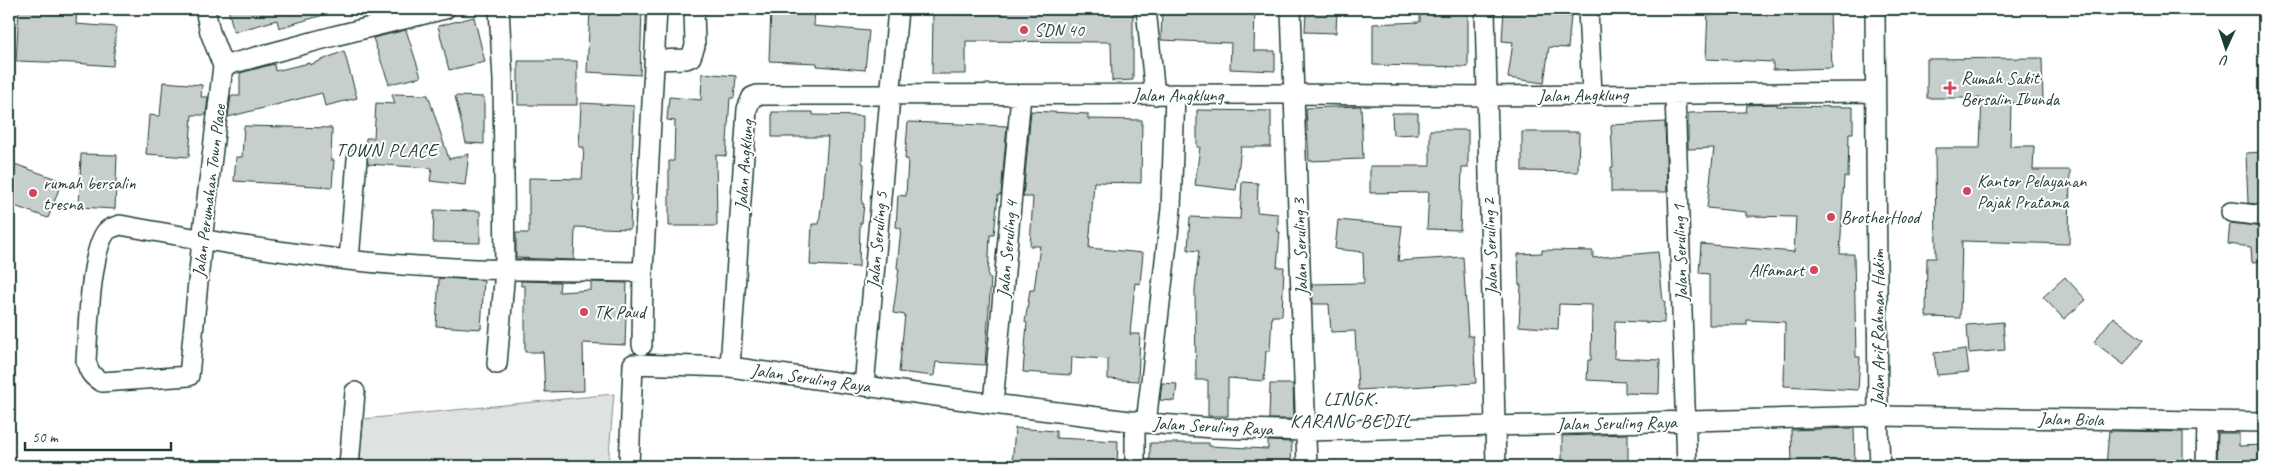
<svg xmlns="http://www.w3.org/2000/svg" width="2273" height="475" viewBox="0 0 2273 475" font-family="Caveat,sans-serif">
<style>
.green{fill:#dee3e2;stroke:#7e908b}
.building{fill:#c7cfcc;stroke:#1f3d34}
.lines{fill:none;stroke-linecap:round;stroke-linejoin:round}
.minor-casing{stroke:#1f3d34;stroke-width:22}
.minor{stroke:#fff;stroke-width:19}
.poi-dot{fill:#d1495b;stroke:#fff;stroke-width:2}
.labels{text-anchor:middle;stroke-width:4;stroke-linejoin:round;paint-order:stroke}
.poi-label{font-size:18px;fill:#1f3d34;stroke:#fff;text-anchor:start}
.street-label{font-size:18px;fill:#1f3d34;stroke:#fff}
.neighbourhood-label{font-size:19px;letter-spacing:1px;fill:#1f3d34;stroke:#fff}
</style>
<rect width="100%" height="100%" fill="#fff"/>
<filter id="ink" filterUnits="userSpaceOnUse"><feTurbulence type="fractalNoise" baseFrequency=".02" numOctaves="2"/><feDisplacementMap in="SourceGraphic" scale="10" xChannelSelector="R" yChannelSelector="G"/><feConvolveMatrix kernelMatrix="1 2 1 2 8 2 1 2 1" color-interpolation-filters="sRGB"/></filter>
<g filter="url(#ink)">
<!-- green -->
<path class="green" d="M614,394l-6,72h-250l6,-47z"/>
<!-- building -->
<path class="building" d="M19,9h58l-1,15 40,3 -3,39 -39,-3 -58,-2z
M228,9h101l1,4 -51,15 -2,-8 -43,12z
M590,9h52l-2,66 -53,-3z
M771,9h44l-1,17 55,5 -4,39 -48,-4v-3l-48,-2z
M1162,9h93l-1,42h21v20l-45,-2 1,-26 -70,-3z
M1306,9h31l-1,24 -31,-1z
M1420,9h48v58l-95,-2v-41l47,-2z
M1504,9h31l-1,4 37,3 -3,32 -19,-1 -5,36 -36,-5 5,-36 -11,-1z
M1708,9l44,1v4l78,-3 2,57 -59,2v-8l-67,-3z
M975,10l158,1v69l-21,1 -1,-39 -145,-1v33h-34l1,-60 42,1z
M474,17l11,45 -36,8 -11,-44z
M406,30l15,47 -32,7 -16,-46z
M344,51l13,47 -32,8 -3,-13 -94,24 3,-21h9v-23l34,-9 1,7 34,-8 1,2z
M2042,58l1,44 -32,1 -1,43h24l-1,24h37l-1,74 -107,-3 -2,77 -34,-1 1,-59h9l-1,-110h45l2,-50h-55v-39z
M518,61h59v44h-59z
M702,73l34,3 -2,22h-4l-4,58 -10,-1 1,71h-48v-65h5l1,-40 -8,-1 2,-23 32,3z
M163,82l39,3 -1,12h7l-2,18h-14l-3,42 -43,-3 3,-39 11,1z
M392,94l36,1 21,64 20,-5 -4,31 -35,-4 2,-13 -64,-4 -1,-9 -2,-3 1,-14h8l2,-35 19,1z
M455,96l29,1v47l-18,-1z
M581,103l53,3 -4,123 -55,-2 -1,33 -58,-2v-25h13v-55l53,1 2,-32h-5z
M1777,104v2l76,1v26h-4l-1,44h-4l-4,77h14l2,103h4l-2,33 -74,-4 1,-64 -38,-2v5h-38v-51l-10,-1 2,-29 93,8 2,-35 -50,-1v-4l-39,-4 7,-60 -26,1v-36l58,-1 1,-7z
M1361,106l2,53 -54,2 -3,-53z
M1197,110l74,1v36h-30l-5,43 -41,-5 5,-38h-3z
M1031,111l57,3v5l54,1 -1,63 -47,-1 -5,66 54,5 -3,31 -5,-1 -5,51h10l-2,47 -30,-2v-20l-36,-2 -1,18 -48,-3 4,-49 -2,-1 5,-32h4l6,-44h-10l3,-49h-10z
M772,112h41v3l50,1 -1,47 2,1 -2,40h2l-2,19h-2l-1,44 -49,-2 2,-41h7l3,-25h1l5,-62h-56z
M1392,113h26v21l-25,1z
M908,122l99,4 -6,69h-3l-4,40h-4l-2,42 3,1 -6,87 -49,-3 -2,14 -35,-4 6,-57 -12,-2 6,-44 -2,-1 4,-40 -5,-1 2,-32 8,1 2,-37h-3z
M1665,122l2,70h-56v-25h2l-2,-42z
M244,126l88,2 -1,32h3l-2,27 -98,-6 2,-24h6z
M1430,130h38v38h-6l-2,62 -33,-1 2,-37 -59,1v-27h60z
M1522,132h57l-1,40 -56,-1z
M2264,152v53l-16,-2 -2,-50z
M81,154l36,1 -2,54 -36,-2z
M9,162l53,19 -14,37 -39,-14z
M1242,182l16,1 -1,29 21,2v18h2l-3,35h7l-2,49h-10l-2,35h-4l-2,30 -36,-3v38h-20v-36h-12l-1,-90 4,-39 -11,-1 2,-33 50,2z
M434,210l46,1v32l-47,-1z
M1338,220l64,6 -4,35 65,-4 5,79h5l3,47 -118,7 -3,-59 -24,1 -2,-28h-16l-1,-20 52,-1 -1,-31 -28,-3z
M2230,223l34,4v34l-12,1 -1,-15 -23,-3z
M1542,250l51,1v7l65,-6 5,49h2l-1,22 -49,-2 -1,37 46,2 -1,34 -34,-1v-11l-38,-2 1,-20h3l1,-55 -33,-1 -1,25 -39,-3 2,-41h-2l-1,-31 24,-1z
M2065,277l21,23 -22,19 -21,-22z
M439,278l45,2 -3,49 -45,-3z
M521,281l39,1 -1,10 32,-2v-8l36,1 -2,62 -42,-2 1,48 -39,1 -2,-40h-18v-66h-4z
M2113,317l30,23 -19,25 -30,-23z
M2003,322l2,28 -36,3 -2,-28z
M1966,349l3,23 -32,3 -3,-22z
M1162,383l15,1 -2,17 -15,-1z
M1270,384h23l1,35h-25z
M1015,428l41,3v7l62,3 -1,25h-105z
M1854,428l1,38h-63l-1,-36z
M2109,431l74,1v32l-77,2z
M2218,433h21v13l25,-1v21h-47z
M1628,434v32h-66v-30z
M1268,441l24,1 -1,24h-141v-23h59v3l59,3z"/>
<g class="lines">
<defs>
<path id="minor" d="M205,9l5,23 13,34 -21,174 -13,136 -87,6c-10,-5 -13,-10 -16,-21 2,-28 4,-109 20,-129 4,-5 9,-5 14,-7 75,14 151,26 228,35 97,11 197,10 295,12
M1146,9l9,86
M1291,9l16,457
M1485,9l11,457
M1588,9l4,85
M1875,9l3,407 2,50
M655,60l31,-1 5,-2 4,-11 -1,-37
M223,66l111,-30 111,-27
M1675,94l12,372
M2231,212l33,4
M349,260l8,-101
M642,345l1,-73 14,-263
M497,364l8,-94 -2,-190 -4,-71
M730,367l17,-258 5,-12 5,-2 537,-1 192,2 389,-4
M864,386l34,-377
M993,404l28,-309
M1135,421v45
M1146,423l25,-214 4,-114
M349,466l6,-74
M629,466l4,-102 97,3 263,37 153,19 67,5 94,3 571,-15 386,6
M2206,466l1,-45"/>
</defs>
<!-- minor casing -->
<use href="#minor" class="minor-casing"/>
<!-- minor -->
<use href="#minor" class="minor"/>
</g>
</g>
<!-- markers -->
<g class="poi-dot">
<circle cx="1024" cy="30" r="5"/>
<path d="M1947.5 80.5h5v5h5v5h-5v5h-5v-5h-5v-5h5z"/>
<circle cx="1967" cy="191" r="5"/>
<circle cx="33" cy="193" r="5"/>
<circle cx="1831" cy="217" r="5"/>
<circle cx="1814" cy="270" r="5"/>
<circle cx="584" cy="312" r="5"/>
</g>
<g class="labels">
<!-- poi labels -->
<g class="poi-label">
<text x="1034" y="36">SDN 40</text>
<text x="1961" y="84">Rumah Sakit<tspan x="1961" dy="21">Bersalin Ibunda</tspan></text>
<text x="1977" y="187">Kantor Pelayanan<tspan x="1977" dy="21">Pajak Pratama</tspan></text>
<text x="43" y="189">rumah bersalin<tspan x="43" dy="21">tresna</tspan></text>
<text x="1841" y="223">BrotherHood</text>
<text x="1804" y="276" text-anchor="end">Alfamart</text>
<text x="594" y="318">TK Paud</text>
</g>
<!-- street labels -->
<g class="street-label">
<text x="1178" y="101">Jalan Angklung</text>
<text transform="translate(1583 95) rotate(-1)" y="6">Jalan Angklung</text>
<text transform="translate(744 165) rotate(-86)" y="6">Jalan Angklung</text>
<text transform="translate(209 191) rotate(-83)" y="6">Jalan Perumahan Town Place</text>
<text transform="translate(877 240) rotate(-85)" y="6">Jalan Seruling 5</text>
<text transform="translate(1300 247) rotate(-92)" y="6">Jalan Seruling 3</text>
<text transform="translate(1490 247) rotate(-92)" y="6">Jalan Seruling 2</text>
<text transform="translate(1007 249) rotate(-85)" y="6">Jalan Seruling 4</text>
<text transform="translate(1680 253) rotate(-92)" y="6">Jalan Seruling 1</text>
<text transform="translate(1878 328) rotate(-90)" y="6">Jalan Arif Rahman Hakim</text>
<text transform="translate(811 378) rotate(8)" y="6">Jalan Seruling Raya</text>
<text transform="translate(2071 419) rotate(1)" y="6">Jalan Biola</text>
<text transform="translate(1617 423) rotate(-1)" y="6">Jalan Seruling Raya</text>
<text transform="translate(1213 426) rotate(3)" y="6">Jalan Seruling Raya</text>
</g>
<!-- neighbourhood labels -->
<g class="neighbourhood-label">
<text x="387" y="156">TOWN PLACE</text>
<text x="1351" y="405">LINGK.<tspan x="1351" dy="22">KARANG BEDIL</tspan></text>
</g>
</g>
<!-- margin -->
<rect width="2273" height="475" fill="none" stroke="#fff" stroke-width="30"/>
<rect x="15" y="15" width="2243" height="445" fill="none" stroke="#1f3d34" stroke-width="2" filter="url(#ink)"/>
<!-- north arrow -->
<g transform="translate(2226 48) rotate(183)" stroke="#ffffff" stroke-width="4" paint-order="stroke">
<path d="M0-4L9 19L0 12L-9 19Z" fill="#1f3d34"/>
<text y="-8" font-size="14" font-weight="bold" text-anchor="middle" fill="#1f3d34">U</text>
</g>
<!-- scale -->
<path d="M25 442v8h146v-8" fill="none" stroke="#1f3d34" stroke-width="2.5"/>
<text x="32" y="442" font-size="15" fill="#1f3d34" stroke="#ffffff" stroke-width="4" paint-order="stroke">50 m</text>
</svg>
